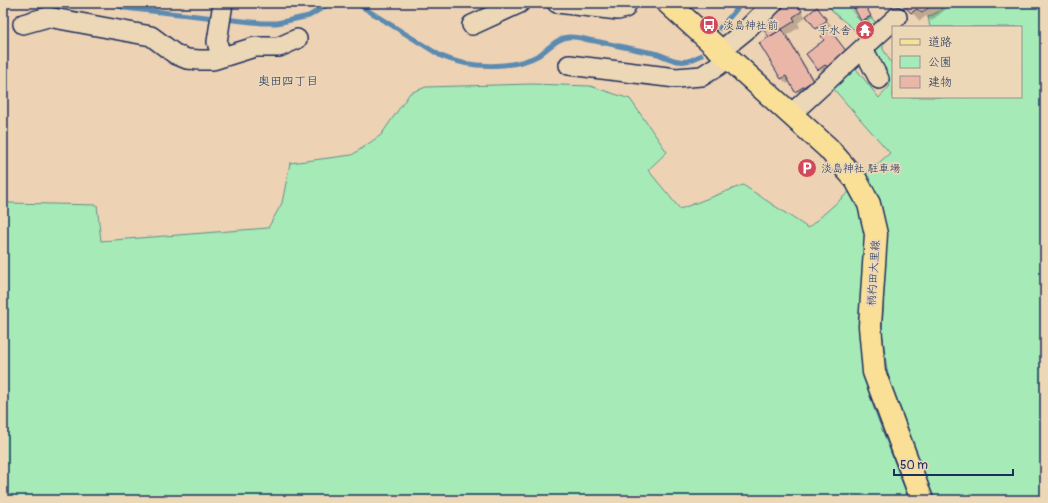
<svg xmlns="http://www.w3.org/2000/svg" width="1048" height="503" viewBox="0 0 1048 503" font-family="Pangolin,'Klee One',sans-serif">
<style>
.green{fill:#a6ebb7;stroke:#608d8a}
.shadow{fill:#0003}
.lines{fill:none;stroke-linecap:round;stroke-linejoin:round}
.stream{stroke:#5c8bb1;stroke-width:5}
.building{fill:#eab6a7;stroke:#1b2f5e}
.minor-casing{stroke:#1b2f5e;stroke-width:22}
.major-casing{stroke:#1b2f5e;stroke-width:25}
.minor{stroke:#ecd7b6;stroke-width:19}
.major{stroke:#fadf96;stroke-width:22}
.labels{text-anchor:middle;stroke-width:3.5;stroke-linejoin:round;paint-order:stroke}
.poi-label{font-size:11px;fill:#1b2f5e;stroke:#ecd7b6;text-anchor:start}
.street-label{font-size:11px;fill:#1b2f5e;stroke:#ecd7b6}
.neighbourhood-label{font-size:12px;fill:#1b2f5e;stroke:#ecd7b6}
</style>
<rect width="100%" height="100%" fill="#eed2b4"/>
<filter id="ink" filterUnits="userSpaceOnUse"><feTurbulence type="fractalNoise" baseFrequency=".025" numOctaves="2"/><feDisplacementMap in="SourceGraphic" scale="8" xChannelSelector="R" yChannelSelector="G"/><feConvolveMatrix kernelMatrix="1 2 1 2 8 2 1 2 1" color-interpolation-filters="sRGB"/></filter>
<g filter="url(#ink)">
<!-- green -->
<path class="green" d="M827,3h14l3,3 3,-2 14,18 10,-5 7,9 -3,3 -6,-8 -13,10 -22,-18z
M948,3h97v497h-116l-33,-93 -9,-37 -5,-39 4,-96 -6,-35 -15,-25 25,-22 -59,-67 22,-21 26,33 11,-12 -17,-39 10,-5v7l10,17v31h128v-70h-91l-2,-10 10,-5z
M532,84l58,2 40,13 37,53 -19,18 32,39 63,-24 65,43 42,-37 11,18 5,28v136l7,33 36,94h-906v-299l5,2 89,2 4,36 167,-13 14,-25 8,-40 62,-8 29,-20 29,-42 16,-6z"/>
<!-- shadow -->
<path class="shadow" d="M791,3h4l11,14 11,-9 15,18 -10,8 -15,-18 -9,7 2,4 -13,8 31,52 -16,10 -12,-15 -3,2 -5,-5 -21,-36 9,-6z
M856,3h8l8,16 -8,4 -11,-19z
M903,3h51l-23,18 -5,-5 -6,5z
M830,31l22,27 -28,17 -17,-21 19,-14z
M887,82l2,4 -5,2 -3,-2z"/>
<g class="lines">
<!-- stream -->
<path class="stream" d="M114,3l10,5 138,15h15l32,-7 21,-13
M356,3l85,53c27,12 72,14 98,-1 9,-6 18,-17 29,-18 8,-1 19,3 27,4 21,4 42,9 63,13 17,7 26,12 43,1
M720,28l22,-25"/>
</g>
<!-- building -->
<path class="building" d="M789,3h7l6,8 -9,6 2,4 -26,16 -8,-11 5,-8z
M854,3h10l7,13 -10,5 -9,-17z
M902,3h32l-12,10 -5,-4 -6,4z
M817,7l10,13 -11,9 -10,-13z
M865,25l5,6 -4,3 -5,-6z
M782,29l31,52 -18,11 -9,-16 -5,3 -22,-36z
M830,30l17,22 -19,15 -3,-2 -7,5 -12,-16 18,-14 -3,-4z"/>
<g class="lines">
<defs>
<path id="minor" d="M557,3l61,7 7,-2 2,-5
M23,24l25,-7 103,19 24,18 12,5 12,1h14l42,-13h24l18,-8
M472,25l48,-22
M861,50l7,8 11,21
M221,56l-4,-14 6,-39
M569,65l107,13 26,-2 17,-11 10,-21 16,-13 28,-28
M791,114l106,-97"/>
<path id="major" d="M668,3l160,145 28,32 13,24 7,30 -6,92 4,46 48,128"/>
</defs>
<!-- minor casing -->
<use href="#minor" class="minor-casing"/>
<!-- major casing -->
<use href="#major" class="major-casing"/>
<!-- minor -->
<use href="#minor" class="minor"/>
<!-- major -->
<use href="#major" class="major"/>
</g>
</g>
<!-- icons -->
<defs>
<symbol id="bus-disc" viewBox="-11 -11 22 22"><circle r="9.5" fill="#d1495b" stroke="#ecd7b6"/><path d="M-5-6H5V4H4V6H2V4H-2V6H-4V4H-5ZM-3.5-4V0h7V-4ZM-3.5 1.2v1.5H-2V1.2ZM2 1.2v1.5H3.5V1.2Z" fill="#fff"/></symbol>
<symbol id="temple-disc" viewBox="-11 -11 22 22"><circle r="9.5" fill="#d1495b" stroke="#ecd7b6"/><path d="M0-6L5-2H3V0L6.5 2.5H4V6H1.5V3h-3V6H-4V2.5H-6.5L-3 0V-2H-5Z" fill="#fff"/></symbol>
<symbol id="parking-disc" viewBox="-11 -11 22 22"><circle r="9.5" fill="#d1495b" stroke="#ecd7b6"/><path d="M-3.5-5.5H1a3.5 3.5 0 0 1 0 7H-1V5.5H-3.5ZM-1-3.4V-.6H.8a1.4 1.4 0 0 0 0-2.8Z" fill="#fff"/></symbol>
</defs>
<g fill-rule="evenodd">
<use href="#bus-disc" x="698" y="14" width="22" height="22"/>
<use href="#temple-disc" x="854" y="19" width="22" height="22"/>
<use href="#parking-disc" x="796" y="157" width="22" height="22"/>
</g>
<g class="labels">
<!-- poi labels -->
<g class="poi-label">
<text x="723" y="29">淡島神社前</text>
<text x="851" y="34" text-anchor="end">手水舎</text>
<text x="821" y="172">淡島神社 駐車場</text>
</g>
<!-- street labels -->
<g class="street-label">
<text transform="translate(873 273) rotate(-86)" y="4">柄杓田大里線</text>
</g>
<!-- neighbourhood labels -->
<g class="neighbourhood-label">
<text x="288" y="85">奥田四丁目</text>
</g>
</g>
<!-- margin -->
<rect width="1048" height="503" fill="none" stroke="#ecd7b6" stroke-width="16"/>
<rect x="8" y="8" width="1032" height="487" fill="none" stroke="#1b2f5e" stroke-width="1.5" filter="url(#ink)"/>
<!-- legend -->
<rect x="892" y="26" width="130" height="72" fill="#ecd7b6" stroke="#989493"/>
<rect x="900" y="39" width="20" height="6" fill="#fadf96" stroke="#989493"/>
<text x="928" y="46" font-size="12" fill="#1b2f5e">道路</text>
<rect x="900" y="56" width="20" height="12" fill="#a6ebb7" stroke="#989493"/>
<text x="928" y="66" font-size="12" fill="#1b2f5e">公園</text>
<rect x="900" y="76" width="20" height="12" fill="#eab6a7" stroke="#989493"/>
<text x="928" y="86" font-size="12" fill="#1b2f5e">建物</text>
<!-- scale -->
<path d="M894 469v6h119v-6" fill="none" stroke="#1b2f5e" stroke-width="2"/>
<text x="900" y="469" font-size="12" fill="#1b2f5e" stroke="#ecd7b6" stroke-width="3" paint-order="stroke">50 m</text>
</svg>
